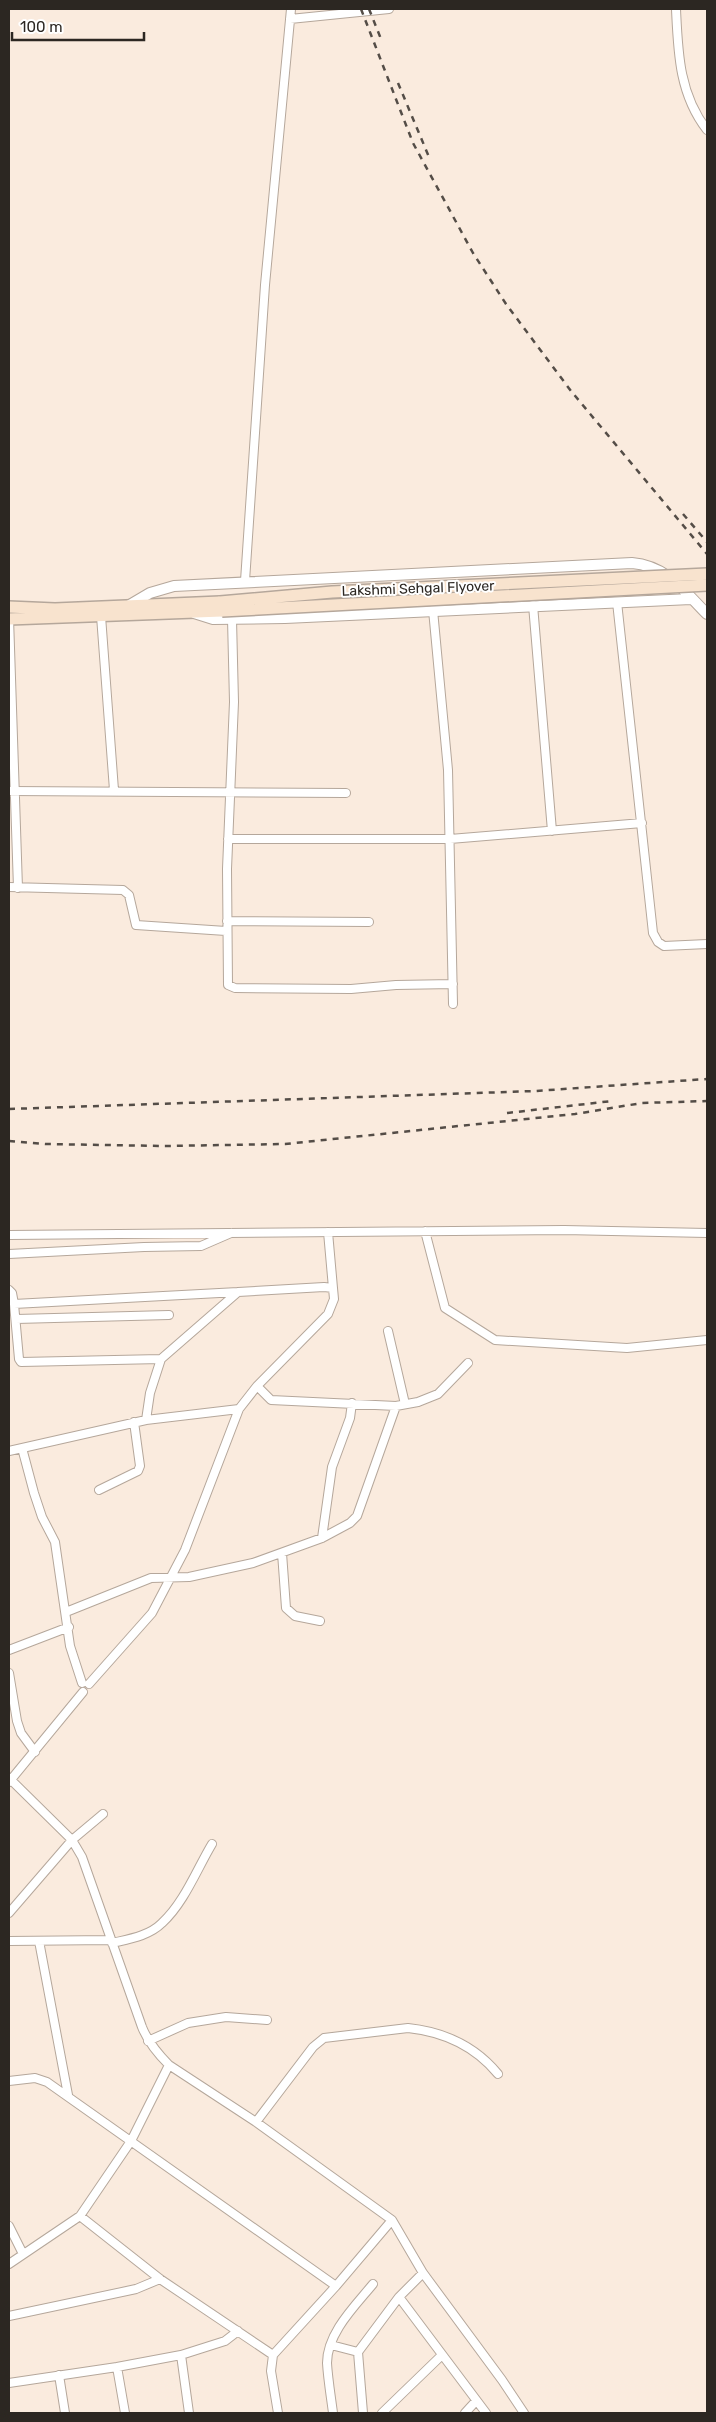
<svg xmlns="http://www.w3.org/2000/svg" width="716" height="2422" viewBox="0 0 716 2422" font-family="Rubik,sans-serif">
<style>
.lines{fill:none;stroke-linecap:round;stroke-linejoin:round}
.minor-casing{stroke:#b5a79b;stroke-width:10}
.tertiary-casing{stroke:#b5a79b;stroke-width:12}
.secondary-casing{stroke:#b5a79b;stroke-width:14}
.minor{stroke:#fff;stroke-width:8}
.tertiary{stroke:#fff;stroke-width:10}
.secondary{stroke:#f8e3ce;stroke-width:11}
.rail{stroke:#544d47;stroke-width:2.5;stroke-dasharray:6 6;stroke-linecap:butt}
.secondary-bridge-casing{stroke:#b5a79b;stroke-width:14;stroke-linecap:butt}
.secondary-bridge{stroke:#f8e3ce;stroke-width:11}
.labels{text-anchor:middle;stroke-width:4;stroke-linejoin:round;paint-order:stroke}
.street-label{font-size:14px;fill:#2c2722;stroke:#fff}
</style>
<rect width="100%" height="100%" fill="#faebde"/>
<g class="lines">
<defs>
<path id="minor" d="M676,9c2,43 3,85 31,121
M290,19l99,-10
M245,581l20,-296 26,-276
M617,602l36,331 5,9 6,4 43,-2
M533,605l19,226
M433,610l15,160 5,234
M101,616l13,174
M9,618l9,270
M232,619l2,83 -7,167 1,116 7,3 116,1 45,-4 57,-1
M9,791l337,2
M228,839h222l192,-16
M9,887l114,3 6,5 7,30 90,6
M227,921l142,1
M425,1231l20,77 50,32 132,8 80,-8
M328,1232l5,56
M9,1235l555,-5 143,3
M9,1254l135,-7 57,-1 30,-13
M9,1290l3,3 2,11 224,-12
M14,1304l5,55 2,3 140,-3
M16,1319l153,-4
M388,1331l17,73
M257,1386l14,14 125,6 22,-4 20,-8 30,-31
M22,1448l12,45 8,24 13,25 15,104 12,37
M9,1451l137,-31 93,-11
M99,1490l39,-19 2,-5 -6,-44
M322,1538l10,-71 18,-49 2,-15
M282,1553l4,55 9,8 25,5
M66,1612l85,-34 38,-1 64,-14 69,-25 28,-15 7,-7 39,-110
M9,1650l60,-23
M9,1673l8,48 4,12 14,19
M89,1684l63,-71 33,-63 54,-141 18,-23 71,-72 6,-15 -1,-11 -9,-1 -86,5 -77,67 -11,34 -4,27
M9,1778l63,62 10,17 60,170c6,15 15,26 27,38l87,57 136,98 31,53 79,107 22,33
M9,1782l74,-90
M9,1913l63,-73 31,-26
M9,1941l102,-1
M39,1941l29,154
M112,1943c17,-4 37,-7 50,-20 22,-20 35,-54 50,-79
M148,2041l40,-18 38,-6 41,3
M9,2081l26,-3 12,4 289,204
M256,2122l57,-75 11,-9 84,-10c37,4 67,18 90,46
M80,2216l80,63 113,76 -2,16 7,42
M9,2226l14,28
M9,2264l71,-48 51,-75 38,-76
M399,2297l87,116
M9,2316l127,-27 24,-10
M331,2345l27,7
M181,2355l44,-14 13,-10
M273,2355l63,-69 56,-66
M59,2375l6,38
M9,2383l108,-16
M125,2413l-8,-46 64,-12 8,58
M333,2413c-2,-16 -5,-33 -6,-50 0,-30 28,-57 46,-79
M363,2413l-5,-61 41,-55 24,-24
M382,2413l60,-58
M465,2413l11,-12"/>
<path id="tertiary" d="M128,606l22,-13 24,-7 458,-23c35,3 52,28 75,51
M194,613l19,6 72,-1 406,-19"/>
<path id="secondary" d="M9,607l46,2 165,-7
M9,619l213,-8"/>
</defs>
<!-- minor casing -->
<use href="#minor" class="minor-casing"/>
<!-- tertiary casing -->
<use href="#tertiary" class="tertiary-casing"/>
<!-- secondary casing -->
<use href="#secondary" class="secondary-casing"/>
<!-- minor -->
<use href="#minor" class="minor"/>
<!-- tertiary -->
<use href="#tertiary" class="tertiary"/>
<!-- secondary -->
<use href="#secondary" class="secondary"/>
<!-- rail -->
<path class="rail" d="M361,9l52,134 60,110 33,51 65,87 136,163
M369,9l12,30
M398,83l31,74
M683,514l24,28
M9,1109l526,-18 172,-12
M507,1113l105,-12
M9,1141l36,3 119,2 121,-2 290,-30 67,-11 65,-2"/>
<defs>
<path id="secondary-bridge" d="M220,602l112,-10 375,-18
M222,611l485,-26"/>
</defs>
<!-- secondary-bridge casing -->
<use href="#secondary-bridge" class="secondary-bridge-casing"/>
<!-- secondary-bridge -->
<use href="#secondary-bridge" class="secondary-bridge"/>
</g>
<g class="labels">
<!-- street labels -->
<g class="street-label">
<text transform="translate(418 588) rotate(-2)" y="5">Lakshmi Sehgal Flyover</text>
</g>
</g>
<!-- border -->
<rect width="716" height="2422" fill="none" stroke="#2c2722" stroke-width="20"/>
<!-- scale -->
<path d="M12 32v8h132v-8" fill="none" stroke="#2c2722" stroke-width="2.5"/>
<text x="20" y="32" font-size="15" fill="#2c2722" stroke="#ffffff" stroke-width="4" paint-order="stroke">100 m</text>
</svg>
